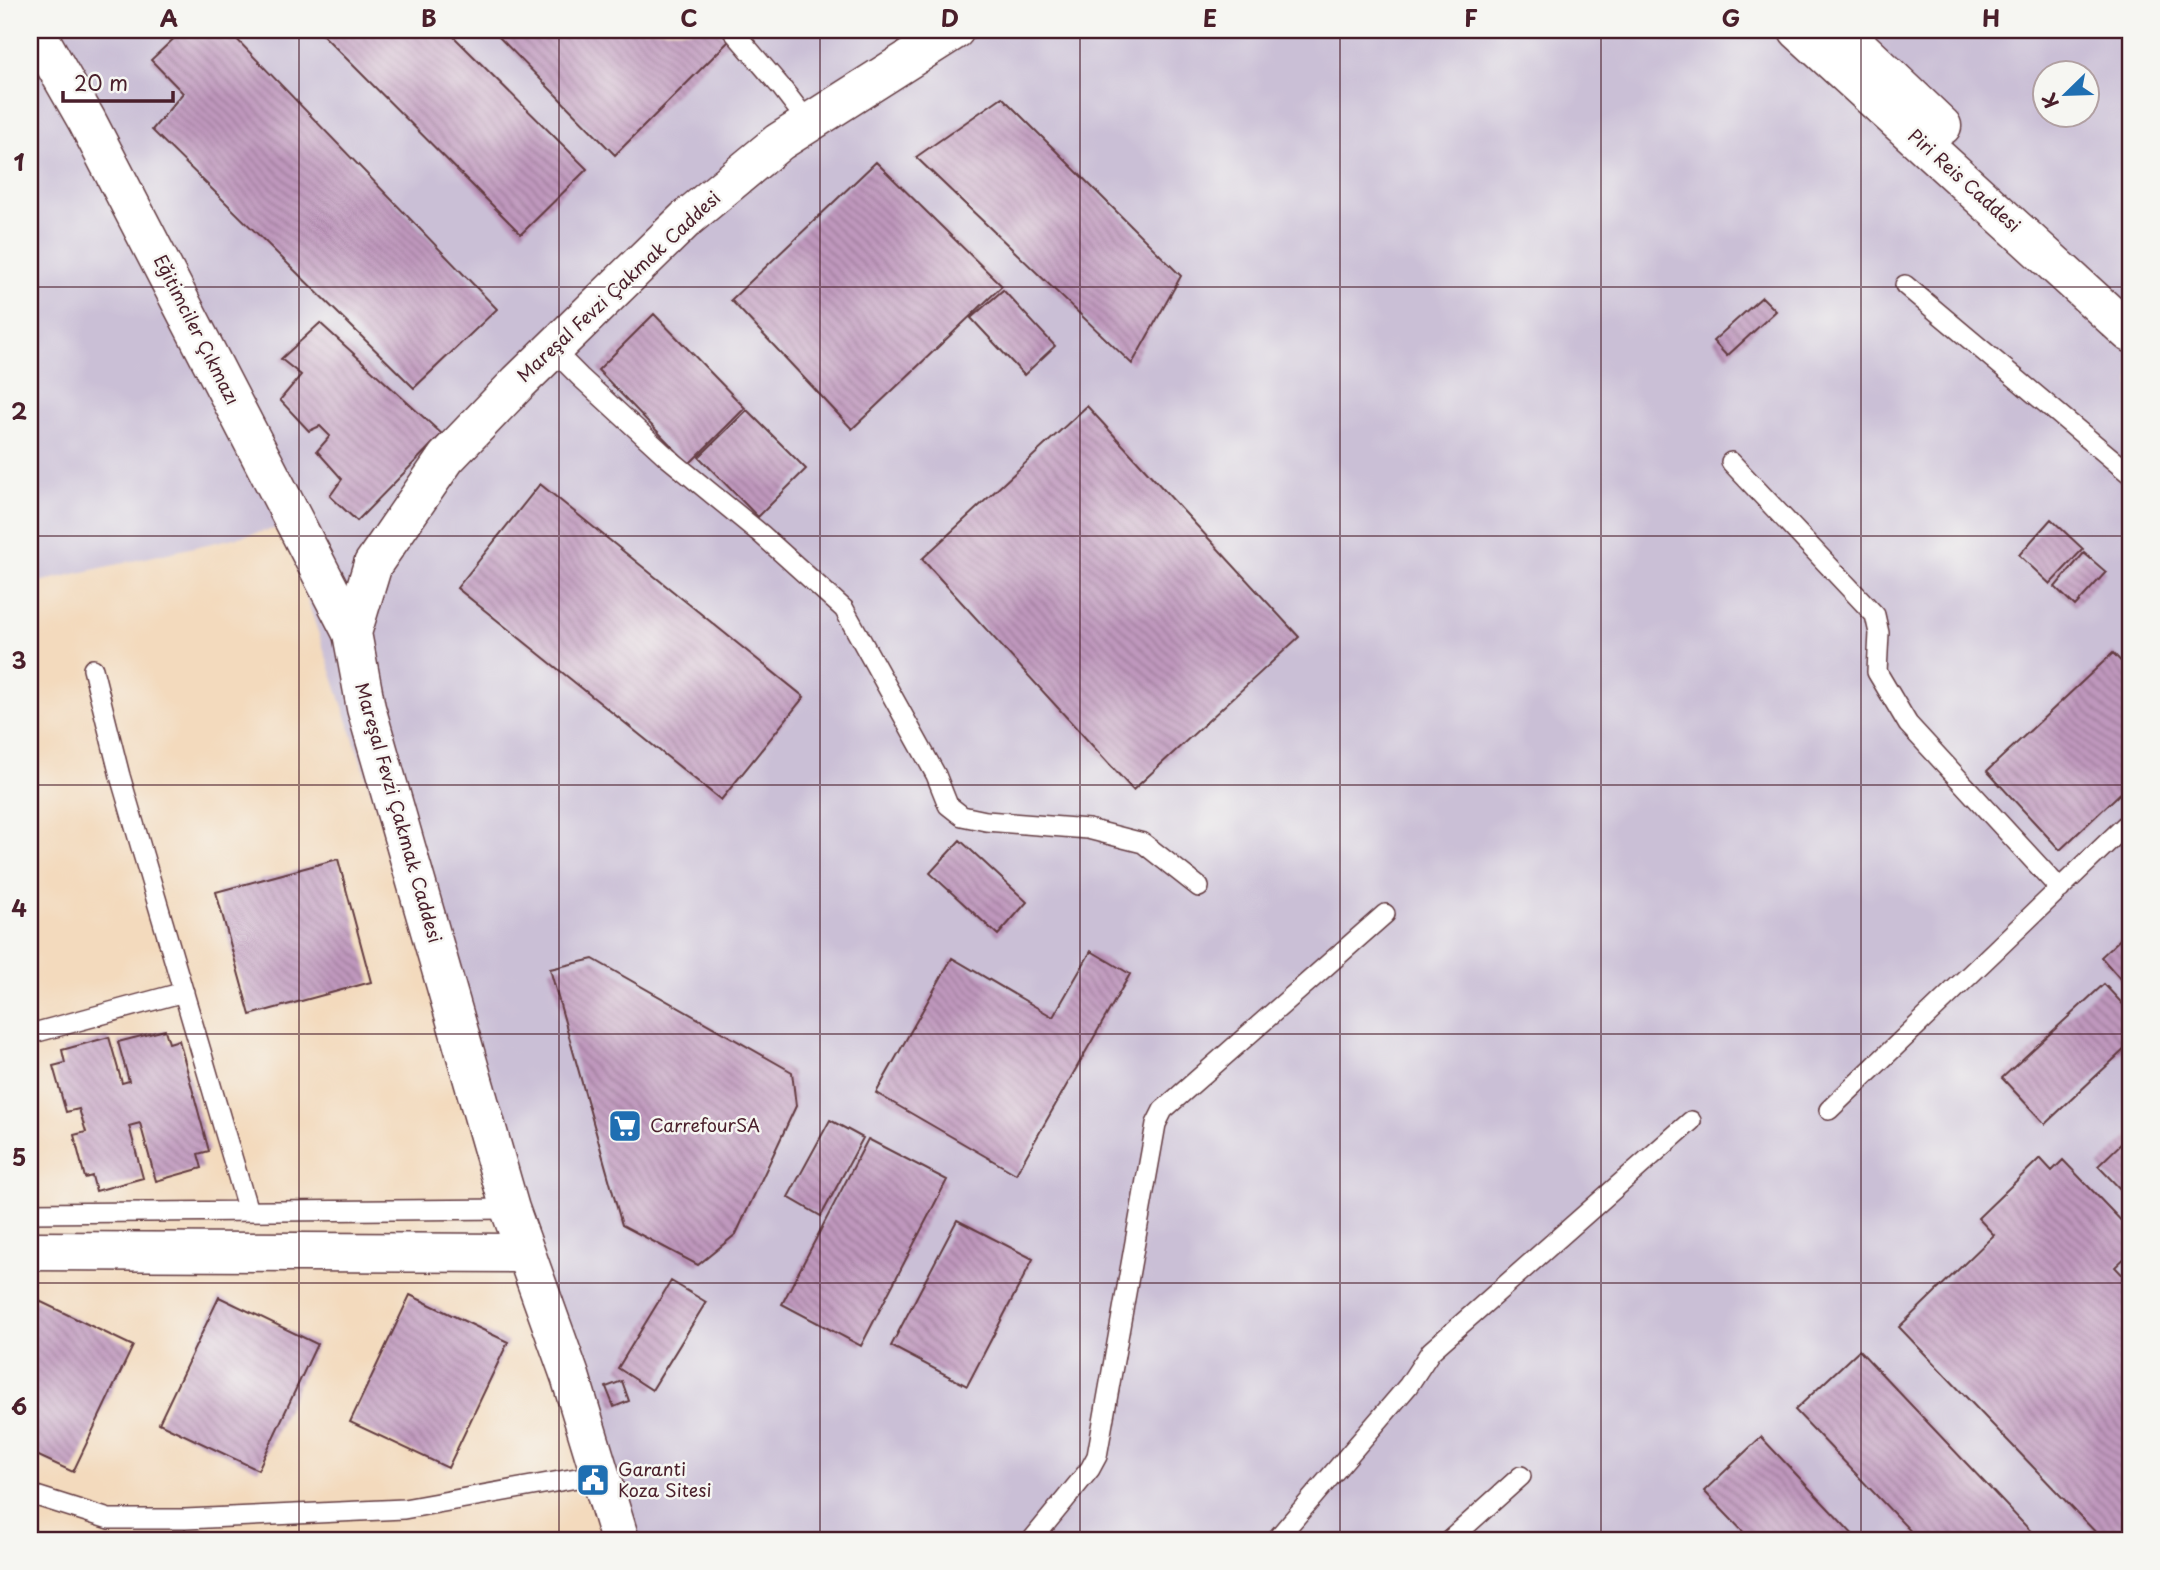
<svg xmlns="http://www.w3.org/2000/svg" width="2160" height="1570" viewBox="0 0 2160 1570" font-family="'Playpen Sans',sans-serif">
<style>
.industrial{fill:#cabfd6;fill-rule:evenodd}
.building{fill:url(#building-back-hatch)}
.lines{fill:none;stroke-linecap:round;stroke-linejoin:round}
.lane-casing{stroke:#633b41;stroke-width:22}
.street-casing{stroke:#633b41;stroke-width:41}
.secondary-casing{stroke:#633b41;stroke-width:41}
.lane{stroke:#fff;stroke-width:19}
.street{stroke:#fff;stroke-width:38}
.secondary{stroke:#fff;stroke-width:38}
.grid{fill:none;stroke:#4a1f2b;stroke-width:2;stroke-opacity:0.55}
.labels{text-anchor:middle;stroke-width:5;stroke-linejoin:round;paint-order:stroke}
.street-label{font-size:18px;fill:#4a1f2b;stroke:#f6f6f2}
.poi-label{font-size:18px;fill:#4a1f2b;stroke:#f6f6f2;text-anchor:start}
.neatline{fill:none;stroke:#4a1f2b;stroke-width:2.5}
.grid-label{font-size:23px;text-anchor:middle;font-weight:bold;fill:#4a1f2b}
</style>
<defs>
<pattern id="building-back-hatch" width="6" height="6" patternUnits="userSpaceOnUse" patternTransform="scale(1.75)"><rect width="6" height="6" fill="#bf98bd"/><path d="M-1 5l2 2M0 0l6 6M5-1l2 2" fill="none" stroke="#9d7b9a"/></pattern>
</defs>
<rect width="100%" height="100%" fill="#f6f6f2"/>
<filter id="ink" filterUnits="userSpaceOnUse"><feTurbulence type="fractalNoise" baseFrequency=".0143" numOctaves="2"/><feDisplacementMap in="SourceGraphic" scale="14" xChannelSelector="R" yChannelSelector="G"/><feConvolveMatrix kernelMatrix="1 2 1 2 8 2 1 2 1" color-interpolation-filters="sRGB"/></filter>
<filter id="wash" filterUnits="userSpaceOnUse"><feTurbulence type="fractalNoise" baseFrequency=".00686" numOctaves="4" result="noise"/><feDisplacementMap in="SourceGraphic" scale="28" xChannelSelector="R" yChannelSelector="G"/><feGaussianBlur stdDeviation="1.57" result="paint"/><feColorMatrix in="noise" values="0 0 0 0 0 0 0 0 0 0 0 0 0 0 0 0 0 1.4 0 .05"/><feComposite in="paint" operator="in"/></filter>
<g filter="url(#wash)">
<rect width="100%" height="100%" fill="#f3dabd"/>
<!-- industrial -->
<path class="industrial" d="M30,30h2100v1510h-1503l-102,-287 -242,-726 -253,57zM2044,74h42v42h-42z"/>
<g id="blocks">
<!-- building -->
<path class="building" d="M183,30h45l269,279 -83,79 -262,-258 31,-37 -32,-33z
M318,30h129l140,139 -66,65z
M492,30h226l11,11 -114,114z
M1002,97l179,179 -49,88 -216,-207z
M876,162l126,124 -150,143 -121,-129z
M1003,290l52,56 -31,29 -53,-57z
M1762,297l14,14 -49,45 -14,-15z
M654,314l91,94 -56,56 -91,-94z
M320,323l122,111 -85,87 -27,-25 12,-17 -25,-28 13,-15 -10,-10 -11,5 -29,-31 21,-25 -20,-16z
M1087,406l212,231 -166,153 -211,-231z
M747,410l59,59 -48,48 -59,-60z
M540,484l264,213 -83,103 -264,-212z
M2051,519l32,30 -33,35 -31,-29z
M2084,553l22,19 -31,34 -20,-19z
M2113,653l17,18v113l-70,66 -73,-79z
M960,840l67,62 -29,33 -68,-62z
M338,859l33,123 -121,33 -34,-123z
M2130,930v60l-29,-33z
M1091,951l39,23 -114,200 -140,-81 76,-135 101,59z
M593,959l199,113 4,34 -60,128 -38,31 -76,-40 -72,-256z
M2104,984l26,28v32l-85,80 -43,-46z
M165,1030l4,13 10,-3 30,111 -11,3 4,14 -46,13 -16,-58 -11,3 14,52 -47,13 -4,-15 -7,2 -11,-43 12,-3 -7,-23 -13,3 -13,-46 12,-3 -3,-13 47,-13 13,46 7,-2 -11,-39z
M830,1120l33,18 -42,78 -33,-19z
M2130,1135v64l-32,-33z
M868,1139l79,41 -86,166 -79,-42z
M2040,1158l12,13 11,-11 67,70v23l-15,14 15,16v252l-5,5h-22l-204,-213 95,-92 -16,-17z
M957,1220l76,39 -66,127 -76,-40z
M671,1281l35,21 -54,88 -34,-22z
M410,1295l98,47 -60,126 -98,-46z
M219,1297l98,47 -59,126 -99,-47z
M35,1299l98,47 -60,126 -43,-20v-142z
M1859,1350l180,190h-120l-124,-130z
M622,1381l7,20 -15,6 -8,-20z
M1761,1437l97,103h-107l-47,-49z"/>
</g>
</g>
<g filter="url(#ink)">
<use href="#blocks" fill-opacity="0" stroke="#633b41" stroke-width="2"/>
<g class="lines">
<defs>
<path id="lane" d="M732,30l49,57 27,35
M1905,285l225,189
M552,349l28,28 87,80 94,77 83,75 92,166 12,30 14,11 24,5 102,8 55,14 56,44
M1731,462l144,153 4,18 -2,39 31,52 152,165
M93,669l27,107 128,435
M30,1034l154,-42
M1829,1110l301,-289
M30,1213l480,-4
M30,1494l79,25h76l219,-10 195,-35
M1032,1540l58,-71 7,-13 59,-332 7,-14 222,-196
M1276,1540l132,-154 23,-35 260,-230
M1450,1540l71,-64"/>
<path id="street" d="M35,30l52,91 265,512
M30,1251l495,2"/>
<path id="secondary" d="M1798,30l332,303
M1841,30l101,96
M620,1540l-50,-164 -60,-167 -144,-501 -14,-75 21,-69 73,-106 73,-76 167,-163 93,-77 176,-112"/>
</defs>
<!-- lane casing -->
<use href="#lane" class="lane-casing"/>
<!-- street casing -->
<use href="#street" class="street-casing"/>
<!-- secondary casing -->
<use href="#secondary" class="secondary-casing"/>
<!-- lane -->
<use href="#lane" class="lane"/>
<!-- street -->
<use href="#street" class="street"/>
<!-- secondary -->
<use href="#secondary" class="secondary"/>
</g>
</g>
<!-- grid -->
<path class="grid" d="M299,30v1510M559,30v1510M820,30v1510M1080,30v1510M1340,30v1510M1601,30v1510M1861,30v1510M30,287h2100M30,536h2100M30,785h2100M30,1034h2100M30,1283h2100"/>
<!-- icons -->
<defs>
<symbol id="supermarket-square" viewBox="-11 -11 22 22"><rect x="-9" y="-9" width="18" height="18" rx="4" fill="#1f6fb2" stroke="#f6f6f2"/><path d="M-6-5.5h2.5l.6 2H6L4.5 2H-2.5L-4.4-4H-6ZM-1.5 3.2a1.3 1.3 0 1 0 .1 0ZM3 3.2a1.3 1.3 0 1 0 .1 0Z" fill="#fff"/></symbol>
<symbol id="civic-square" viewBox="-11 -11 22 22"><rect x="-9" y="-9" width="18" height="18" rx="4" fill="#1f6fb2" stroke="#f6f6f2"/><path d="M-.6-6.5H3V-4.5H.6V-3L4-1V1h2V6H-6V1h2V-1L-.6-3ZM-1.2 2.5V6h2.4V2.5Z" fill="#fff"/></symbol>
</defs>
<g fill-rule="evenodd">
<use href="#supermarket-square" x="606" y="1107" width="38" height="38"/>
<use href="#civic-square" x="574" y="1461" width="38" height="38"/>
</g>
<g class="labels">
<!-- street labels -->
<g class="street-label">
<text transform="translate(1964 181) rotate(42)" y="6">Piri Reis Caddesi</text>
<text transform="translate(619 287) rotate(-43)" y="6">Mareşal Fevzi Çakmak Caddesi</text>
<text transform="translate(196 330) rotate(63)" y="6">Eğitimciler Çıkmazı</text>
<text transform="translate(398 813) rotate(74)" y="6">Mareşal Fevzi Çakmak Caddesi</text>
</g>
<!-- poi labels -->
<g class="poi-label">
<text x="650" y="1132">CarrefourSA</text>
<text x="618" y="1476">Garanti<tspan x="618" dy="21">Koza Sitesi</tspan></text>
</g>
</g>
<!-- margin -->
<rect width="2160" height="1570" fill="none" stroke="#f6f6f2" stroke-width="77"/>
<!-- north arrow -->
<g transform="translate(2066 94) rotate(247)"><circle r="33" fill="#f6f6f2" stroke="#b1a0a2" stroke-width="2"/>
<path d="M0-5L12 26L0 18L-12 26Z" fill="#1f6fb2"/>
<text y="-10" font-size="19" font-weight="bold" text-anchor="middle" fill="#4a1f2b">K</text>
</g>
<!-- scale -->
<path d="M63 91v10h110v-10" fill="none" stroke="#4a1f2b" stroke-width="3.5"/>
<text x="74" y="91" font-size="21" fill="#4a1f2b" stroke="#f6f6f2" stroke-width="5" paint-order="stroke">20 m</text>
<rect x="38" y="38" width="2084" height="1494" class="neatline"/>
<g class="grid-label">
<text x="169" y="27">A</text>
<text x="429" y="27">B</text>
<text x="689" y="27">C</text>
<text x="950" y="27">D</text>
<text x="1210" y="27">E</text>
<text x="1471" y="27">F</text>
<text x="1731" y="27">G</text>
<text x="1991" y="27">H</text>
<text x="19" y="171">1</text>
<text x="19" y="420">2</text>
<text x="19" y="669">3</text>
<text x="19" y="917">4</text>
<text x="19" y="1166">5</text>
<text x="19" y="1415">6</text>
</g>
</svg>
